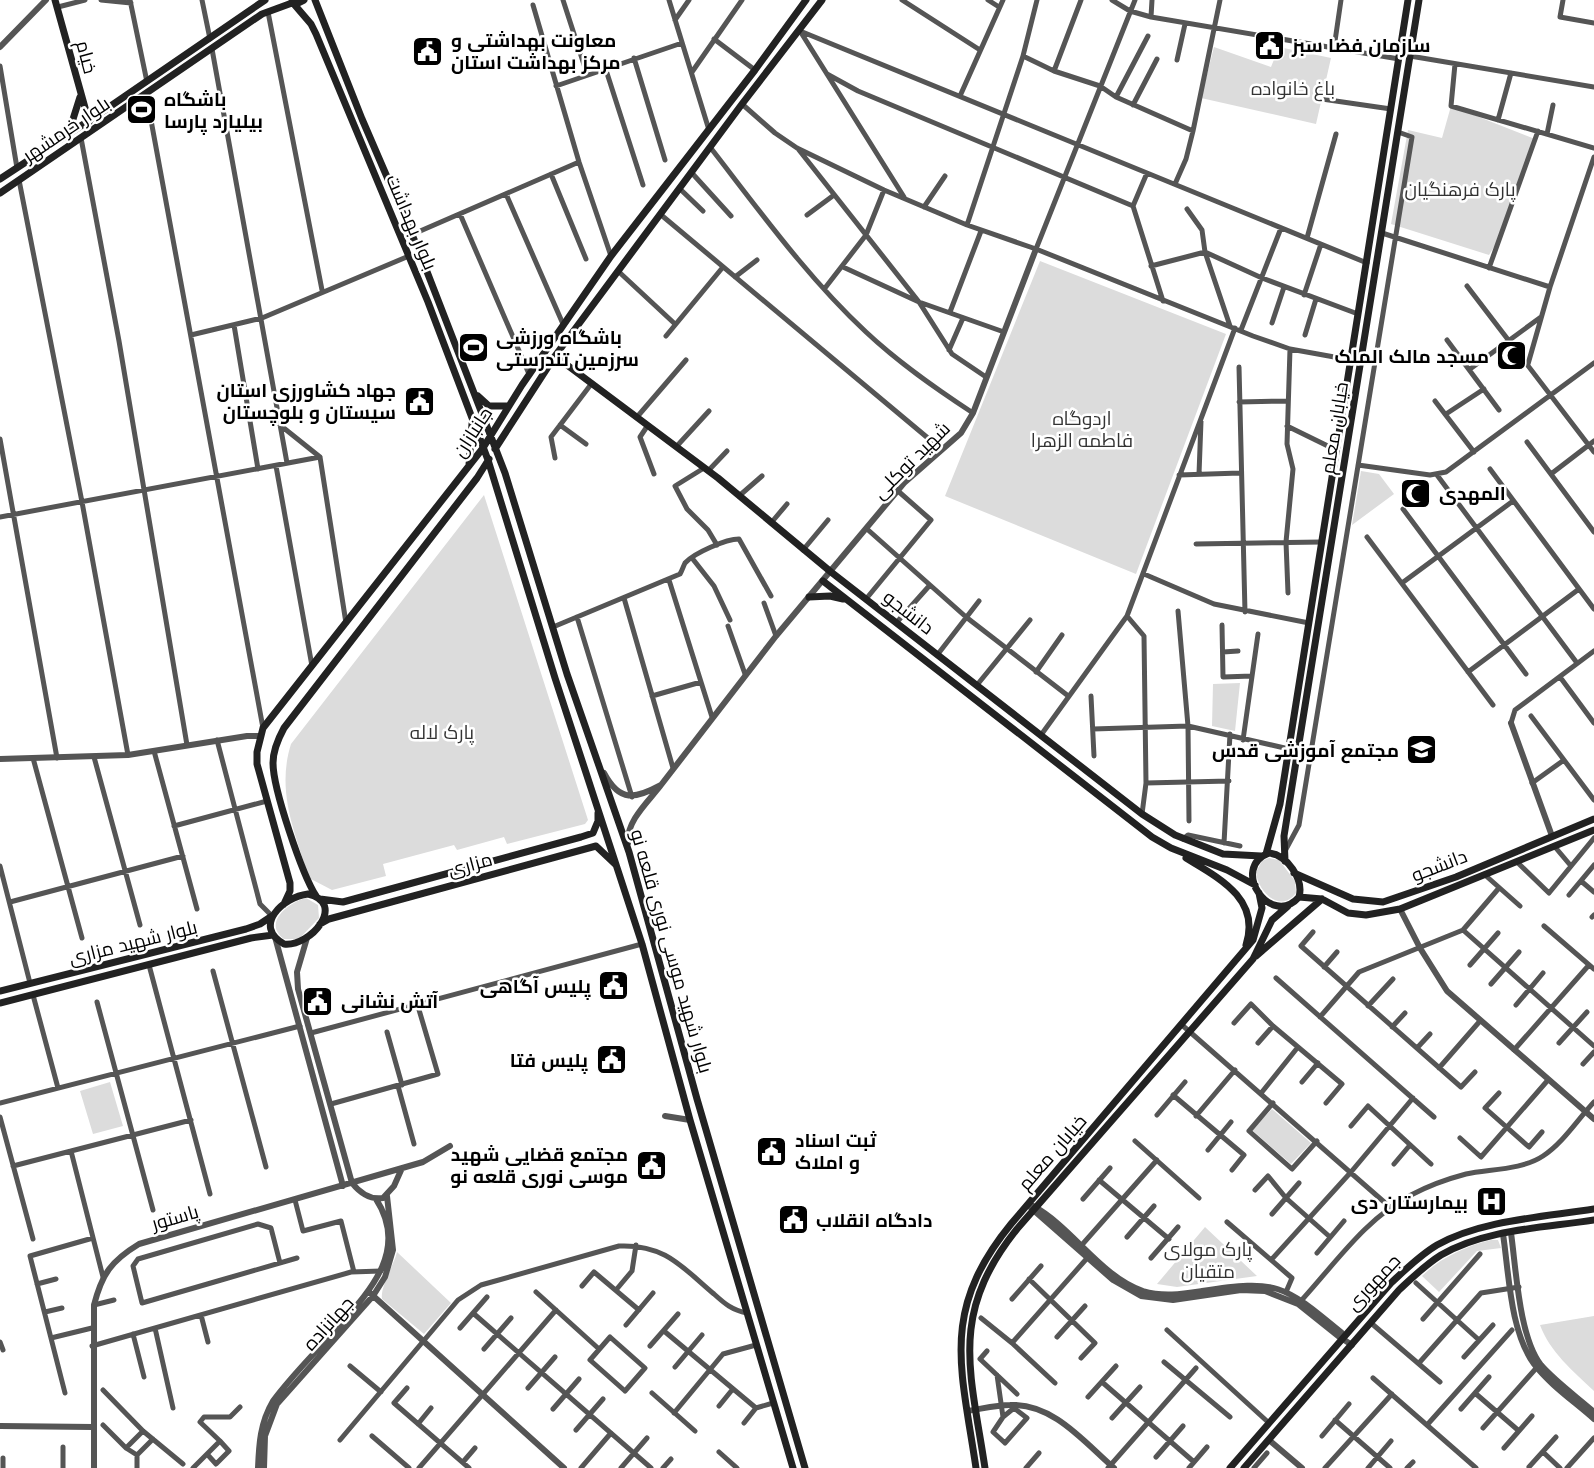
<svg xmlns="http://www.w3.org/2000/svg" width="1594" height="1468" viewBox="0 0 1594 1468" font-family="Helvetica,Cairo,sans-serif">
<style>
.green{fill:#dcdcdc}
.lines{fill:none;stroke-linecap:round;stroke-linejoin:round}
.minor{stroke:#555;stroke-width:5}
.tertiary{stroke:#555;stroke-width:6}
.secondary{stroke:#222;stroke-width:7}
.labels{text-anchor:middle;stroke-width:5;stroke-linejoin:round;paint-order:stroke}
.poi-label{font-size:19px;font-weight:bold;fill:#000;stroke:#fff;text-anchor:start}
.street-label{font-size:19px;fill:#000;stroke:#fff}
.park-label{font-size:19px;fill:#333;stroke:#fff}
</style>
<rect width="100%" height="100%" fill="#fff"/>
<!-- green -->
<path class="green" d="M1214,47l57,20 8,-20 52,11 -15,66 -115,-26z
M1451,106l84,33 -31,92 -15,24 -98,-31 17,-94 34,8z
M1040,261l186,73 -90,240 -191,-78z
M1361,471l18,3 15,20 -42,31z
M484,495l104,325 -3,4 -78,20 -3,-7 -47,13 -3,-5 -71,19 3,12 -54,14 -23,-12c-14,-46 -33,-86 -18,-134z
M1240,683l-5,48 -23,-5 1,-42z
M1269,858l10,2 16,21 1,12c-16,21 -38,-1 -40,-21l6,-11z
M306,898l12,7 1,13 -20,21h-15c-22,-16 5,-37 22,-41z
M110,1082l13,44 -30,8 -13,-43z
M1272,1109l39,34 -20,21 -39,-34z
M1205,1227l52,49 -80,11 -20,-3z
M1491,1240h7l3,8 -24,3 -38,41 -17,-16c18,-18 44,-30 69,-36z
M397,1252l54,51 -27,31 -42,-35c-2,-12 12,-34 15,-47z
M1594,1316v75c-21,-20 -44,-39 -54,-66z"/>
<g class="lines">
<!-- minor -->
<path class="minor" d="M101,0l30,3
M130,0l17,82
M202,0l8,39
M563,0l24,74
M669,0l40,130
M902,0l78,50
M988,0l11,7
M1112,0l18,11 21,6 248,42
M1563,0l-3,17 34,6
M533,5l46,157 32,94
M58,7l27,-7
M268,12l54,278
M1151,17l1,-17
M675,20l14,-20
M800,31l567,232
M800,31l104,166
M714,39l41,31
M1334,48l7,-48
M212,49l75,414
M1023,56l31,15 46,15 16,11 77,34
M1410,56l184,31
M634,58l31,102
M1177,60l8,-36
M1455,64l-4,42 143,42
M0,66l17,102
M605,67l38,118
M1054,71l27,-71
M692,72l50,-72
M827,74l31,17 275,115
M556,86l126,-43
M146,93l117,635
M960,96l43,-96
M1116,97l32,-61
M1322,99l69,10
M742,104l33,29 22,15 87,42 83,35 69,24 217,87 37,13 61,11
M1133,105l24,-46
M1498,120l13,-47
M1547,134l6,-29
M81,138l38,203 68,404
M710,147c49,63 97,130 156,185 33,31 69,56 107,81
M799,150l120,152 33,52 34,23
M691,172l40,44
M1147,173l-14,33 30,95
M551,174l35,85
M19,180l63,322 46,253
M1175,184l11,-25 7,-28 27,-131
M679,188l24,23
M506,194l57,130
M924,207l21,-31
M1187,209l15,21 3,22 25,74
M460,214l69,160
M660,214l281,235
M807,215l27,-20
M967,225l56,-169 14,-56
M1382,233l168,54
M411,235l168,-73
M1307,238l29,-104
M1036,249l99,-249
M1205,252l57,26 96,36
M1151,266l54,-14
M843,267l76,35 85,30
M1489,268l49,-137
M618,271l57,53
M735,277l22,-17
M1467,286l127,166
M825,288l41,-53 18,-45
M1304,295l17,-51
M950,312l31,-81
M1272,323l12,-36
M234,325l24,144
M1241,330l40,-102
M191,335l71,-17 147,-62
M1305,335l11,-36
M666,336l57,-69
M1447,340l52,70
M949,350l14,-32
M1528,364l22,-77 44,-130
M1239,367l6,245
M1470,369l71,-52
M1435,401l39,51
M1239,402l48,-1
M1446,414l38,-25
M637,417l49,-57
M280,425l40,32
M560,425l26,19
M648,425l-8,12 14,37
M1287,426l49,24
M0,439l57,319
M1527,442l67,90
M676,447l33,-36
M320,457l26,166
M555,458l-4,-21 41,-54
M1358,465l72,10 16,-3 148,-109
M276,466l36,200
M704,468l-29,18 12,23 21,21 9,15
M1490,469l104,140
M708,471l19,-20
M1199,474l2,-53
M1551,474l43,-33
M1179,475l61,-2
M1437,475l140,188
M739,496l23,-20
M1403,509l123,165
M0,517l320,-60
M771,523l16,-19
M867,529l99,88 101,78
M1367,537l126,168
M1196,544l126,-2
M803,550l25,-30
M692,558l22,28 16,34
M1144,574l70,30 95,19
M669,580l43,137
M1402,583l111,-82
M1288,593l-2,-51 7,-73 -6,-25 3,-95
M624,598l49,170
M866,599l65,-79 -33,-29
M764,603l12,33
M1178,611l10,115 1,95
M1127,616l17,20 2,147 -4,31
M577,617l55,180
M897,622l33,-37
M1222,625l1,52 29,-1
M728,626l17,48
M553,627l127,-53c2,-3 3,-7 5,-11 9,-10 41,-24 54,-24l32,57
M1223,652l15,-1
M938,654l41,-53
M1036,672l26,-37
M1468,672l111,-83
M1560,677l34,46
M977,685l53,-65
M652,696l49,-14
M1091,696l3,60
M1531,716l63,84
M1511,723l4,-13 79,-59
M1093,729l95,-3 101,23
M1041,735l86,-119 108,-288
M217,740l43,164 12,12
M1243,740l15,-106
M154,751l43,158
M94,757l46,168
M33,758l49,180
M1146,783l83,-2
M1532,783l32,-23
M174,826l93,-25
M1183,839l5,-4 52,11
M1224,843l6,-109
M1555,847l16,19
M1285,851l14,-26 113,-688 -14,-5
M1517,862l32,31 45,-55
M0,866l30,117
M1485,875l35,31
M1581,881l13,11
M1569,895l25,-30
M10,902l173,-46
M1592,917l2,-2
M1544,926l50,43
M1463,930l131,116
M1313,932l-12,14 160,141 14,-15
M149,965l61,229
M1470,965l28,-32
M1324,967l13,-15
M213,971l53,196
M1276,978l158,139
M1491,984l28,-32
M33,995l25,93
M97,1002l56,208
M1516,1005l27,-32
M1368,1006l25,-27
M1320,1017l39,-45 104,-42 36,-42
M1234,1023l17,-19 22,22 69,58 -16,19
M1182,1025l209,183
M1392,1027l13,-14
M387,1032l15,53
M311,1033l331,-89
M1258,1043l15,-17
M1559,1043l28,-31
M1417,1048l13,-14
M1514,1050l75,-85
M1583,1064l11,-12
M1439,1068l41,-47
M1302,1082l16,-19
M398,1086l16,58
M1262,1092l36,-45
M1499,1093l-14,15 44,39 13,-15
M1173,1095l71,60 -12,15
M0,1103l300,-77
M1273,1103l-24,28 43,38 25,-28
M331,1104l107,-30 -21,-71
M1157,1115l28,-33
M1196,1116l39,-46
M0,1117l33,122
M1351,1126l17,-20 63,58
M1460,1138l21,19 67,-77
M1135,1141l64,57
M1208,1150l23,-28
M71,1151l32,126
M1394,1164l16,-19
M13,1166l178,-46
M1099,1180l70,59
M1255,1190l13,-14 18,22 44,39
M1083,1199l27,-31
M295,1200l8,31 38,-10 13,51
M1272,1214l27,-31
M1227,1222l65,56 -6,14
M1127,1237l27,-31
M1080,1247l77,-87
M1317,1253l27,-32
M1151,1258l27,-31
M1271,1260l80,-88 62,-74
M280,1263l-9,-35 -13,-4 -120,35 -5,7 9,37c52,-15 103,-30 155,-45
M1029,1279l66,64 -14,15
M1416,1283l63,57
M37,1284l19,-5
M582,1286l12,-14 45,38
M616,1290l16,-19 4,-26
M536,1292l63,57
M1012,1299l29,-33
M1300,1302c34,-37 66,-84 111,-107 17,-9 36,-16 55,-21 24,-5 56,-4 77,-18 20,-13 35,-37 51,-54
M94,1305l20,-5
M45,1312l17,-4
M473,1313l178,155
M201,1315l7,27
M981,1318l31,25 43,40
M1423,1319l57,-65
M1371,1323l69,59
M626,1325l27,-32
M155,1328l18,80
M460,1328l27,-31
M1167,1330l102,93
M664,1331l92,77
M133,1334l11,43
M610,1337l35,31 -20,23 -35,-31z
M1057,1337l28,-31
M51,1338l41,-10
M0,1342l3,8
M1012,1343l77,-87
M92,1346l259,-74 30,-1
M650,1346l28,-32
M484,1349l27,-31
M987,1351l-7,8 37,35
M1464,1357l29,-32
M1164,1362l66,55
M1419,1363l62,-70 38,-6
M350,1366l31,26
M675,1367l27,-32
M997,1375l6,42
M1373,1378l103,90
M1102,1382l92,80
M407,1388l-13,15 75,65
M528,1388l27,-31
M103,1390l40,41 40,33
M65,1393l-35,-137 63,-18
M652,1393l43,38
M1475,1393l44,38
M1088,1397l28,-31
M719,1406l13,-16
M1014,1408l13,10 -22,25 -12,-11 10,-15z
M553,1409l26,-30
M1461,1409l28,-32
M674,1413l49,-59 33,-9
M1112,1418l28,-31
M1335,1420l55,48
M744,1423l12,-15 17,-5
M418,1424l13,-16
M103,1425l23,23 11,7v13
M1427,1425l85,-95
M1483,1428l56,-63
M576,1430l27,-31
M372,1436l37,32
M1322,1436l27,-32
M340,1440l118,-140 23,-15 138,-39c46,-2 63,21 95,48 11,10 18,16 33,19
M126,1448l17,-17
M1504,1448l28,-32
M719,1452l18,16
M1543,1452l17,16
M207,1454l9,10 13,-13 -9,-10
M137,1455l16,-16
M1156,1457l27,-31
M463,1462l12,-14
M1529,1467l27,-30
M3,1468v-10
M63,1468v-21
M193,1468l27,-27 -20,-19 4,-5h26l10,-10
M419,1468l137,-158
M581,1468l30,-35
M621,1468l26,-30
M663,1468l8,-9
M1026,1468l13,-15
M1108,1468l88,-100
M1189,1468l18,-21
M1254,1468l13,-15
M1325,1468l67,-74
M1368,1468l23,-27
M1407,1468l6,-6
M1567,1468l27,-30"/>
<!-- tertiary -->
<path class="tertiary" d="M0,47l46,-47
M1511,723l41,113
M0,759l128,-4 119,-19h13
M604,773c16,30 31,26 57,12 -12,16 -35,36 -33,58
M661,785l115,-149 128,-153 57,-50 12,-20 63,-164
M1400,909l20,39 27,43 147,128
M275,937l68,249
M307,938l-10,34 1,17 54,194c8,10 18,17 31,15l11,-12 8,-18
M665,1116l25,4
M1033,1206c39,21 68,71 110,85 20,6 39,3 59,0 76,-12 82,-6 140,42l1,5
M1031,1208l82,72 28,16 32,4 68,-10 24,1 33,13 40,32 14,9
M1511,1233c5,35 8,104 30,132 15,17 36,32 53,47
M1503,1234c6,40 7,97 31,130 16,21 41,38 60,55
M370,1293l194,175
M967,1411c14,-2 29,-6 43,-6 43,-2 74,37 104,63
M0,1426l93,1
M1269,1440l33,28
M94,1468v-163c8,-31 17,-44 45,-61l284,-82 27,-16
M258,1468c1,-24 2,-45 15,-67 19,-26 43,-49 64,-73 33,-37 72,-78 39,-129
M264,1468l1,-32 12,-32 96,-108 12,-19 8,-27 -6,-54"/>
<!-- secondary -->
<path class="secondary" d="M55,0l34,122
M315,0l47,119 57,132 86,222 62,201 62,178 68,247 108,369
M291,3h7l6,-3
M293,3l18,21 5,10 112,268 60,158 67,218 87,266 48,176 103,348
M68,135l12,-38
M0,179l99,-65 166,-114
M0,193l262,-179 30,-11
M555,356l163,122 113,94 311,242 33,21 48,19 38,2
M478,396l11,10h19
M495,449l60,-93 187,-252 80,-104
M469,465l3,-41
M823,581l329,256 19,11 56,22 28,15
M809,597l21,-1 13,3
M1269,853c18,2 35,26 30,44 -28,32 -70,-29 -30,-44z
M1266,854l14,-50 128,-804
M1186,858c33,20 75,41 60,87
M1285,861l-1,-25 135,-836
M1294,873l59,26 30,3 73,-25 138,-58
M308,894c39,9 3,53 -24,50 -32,-18 -1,-47 24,-50z
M316,896c-14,-22 -43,-107 -43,-133 0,-13 5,-24 11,-35l193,-250 12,-19
M1299,897l23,2 26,14 18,2 34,-6 194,-79
M320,899l23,3 238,-65 12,-4 5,-12v-8
M284,904l6,-13v-8l-33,-119v-12l6,-24 220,-280 39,-63 89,-129 144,-186 51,-70
M320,924l9,-5 267,-73 19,18
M1256,956l66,-57
M0,991l246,-62 14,-5 12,-8
M0,1003l251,-65 22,-3
M976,1468c-15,-102 -36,-157 35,-244l242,-284 9,-32 -3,-15
M985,1468c-15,-99 -36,-154 32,-239l236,-270 19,-39 16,-14
M1230,1468l161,-185c15,-14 29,-28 46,-38 44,-25 107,-28 157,-36
M1244,1468l155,-178c14,-13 26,-25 42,-35 44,-26 103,-27 153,-35"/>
</g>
<!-- icons -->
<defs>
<symbol id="civic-square" viewBox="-11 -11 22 22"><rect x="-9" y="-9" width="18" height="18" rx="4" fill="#000" stroke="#fff"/><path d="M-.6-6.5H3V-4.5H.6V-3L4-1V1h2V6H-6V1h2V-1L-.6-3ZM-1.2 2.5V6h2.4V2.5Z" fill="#fff"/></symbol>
<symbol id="stadium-square" viewBox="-11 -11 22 22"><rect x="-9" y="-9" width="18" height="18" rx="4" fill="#000" stroke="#fff"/><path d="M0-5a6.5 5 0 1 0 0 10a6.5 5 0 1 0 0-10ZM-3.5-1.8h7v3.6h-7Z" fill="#fff"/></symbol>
<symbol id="mosque-square" viewBox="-11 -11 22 22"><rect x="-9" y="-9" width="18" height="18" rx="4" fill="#000" stroke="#fff"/><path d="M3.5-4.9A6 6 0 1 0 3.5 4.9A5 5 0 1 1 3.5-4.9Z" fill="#fff"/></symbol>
<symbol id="school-square" viewBox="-11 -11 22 22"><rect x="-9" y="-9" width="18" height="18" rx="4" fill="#000" stroke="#fff"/><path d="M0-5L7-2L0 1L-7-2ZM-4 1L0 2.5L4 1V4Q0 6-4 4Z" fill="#fff"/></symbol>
<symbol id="hospital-square" viewBox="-11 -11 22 22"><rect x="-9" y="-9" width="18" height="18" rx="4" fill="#000" stroke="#fff"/><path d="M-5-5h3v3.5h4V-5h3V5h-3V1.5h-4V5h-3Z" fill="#fff"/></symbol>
</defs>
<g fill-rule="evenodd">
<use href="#civic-square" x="1252" y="28" width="35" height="35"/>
<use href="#civic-square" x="410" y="34" width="35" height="35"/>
<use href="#stadium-square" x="124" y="92" width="35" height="35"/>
<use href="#stadium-square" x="456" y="330" width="35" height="35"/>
<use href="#mosque-square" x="1494" y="338" width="35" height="35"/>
<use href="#civic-square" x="402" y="384" width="35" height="35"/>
<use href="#mosque-square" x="1398" y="476" width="35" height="35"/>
<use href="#school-square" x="1404" y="732" width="35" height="35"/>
<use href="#civic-square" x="596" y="968" width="35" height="35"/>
<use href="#civic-square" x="300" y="984" width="35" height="35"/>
<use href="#civic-square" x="594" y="1042" width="35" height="35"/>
<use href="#civic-square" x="754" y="1134" width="35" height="35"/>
<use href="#civic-square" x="634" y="1148" width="35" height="35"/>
<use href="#hospital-square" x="1474" y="1184" width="35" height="35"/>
<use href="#civic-square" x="776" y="1202" width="35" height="35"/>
</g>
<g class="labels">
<!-- poi labels -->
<g class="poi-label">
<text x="451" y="47">معاونت بهداشتی و<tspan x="451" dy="22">مرکز بهداشت استان</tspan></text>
<text x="1292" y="52">سازمان فضا سبز</text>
<text x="164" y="106">باشگاه<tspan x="164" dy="22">بیلیارد پارسا</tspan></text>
<text x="496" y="344">باشگاه ورزشی<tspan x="496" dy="22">سرزمین تندرستی</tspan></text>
<text x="1489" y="363" text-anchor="end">مسجد مالک الملک</text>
<text x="396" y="397" text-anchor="end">جهاد کشاورزی استان<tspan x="396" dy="22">سیستان و بلوچستان</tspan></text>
<text x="1439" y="500">المهدی</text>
<text x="1399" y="757" text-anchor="end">مجتمع آموزشی قدس</text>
<text x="591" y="993" text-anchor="end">پلیس آگاهی</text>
<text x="341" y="1008">آتش نشانی</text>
<text x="588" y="1067" text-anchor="end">پلیس فتا</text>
<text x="795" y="1147">ثبت اسناد<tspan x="795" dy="22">و املاک</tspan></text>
<text x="628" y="1161" text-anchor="end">مجتمع قضایی شهید<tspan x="628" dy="22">موسی نوری قلعه نو</tspan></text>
<text x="1468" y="1209" text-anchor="end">بیمارستان دی</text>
<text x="816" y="1227">دادگاه انقلاب</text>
</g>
<!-- street labels -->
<g class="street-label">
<text transform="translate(87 57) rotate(75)" y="7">خیام</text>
<text transform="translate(66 129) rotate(-34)" y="7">بلوار خرمشهر</text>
<text transform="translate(412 222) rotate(67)" y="7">بلوار بهداشت</text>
<text transform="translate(1334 428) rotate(-81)" y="7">خیابان معلم</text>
<text transform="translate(472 432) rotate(-57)" y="7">جانبازان</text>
<text transform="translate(911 460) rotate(-45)" y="7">شهید توکلی</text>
<text transform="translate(909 612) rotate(38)" y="7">دانشجو</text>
<text transform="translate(470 864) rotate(-15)" y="7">مزاری</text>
<text transform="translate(1439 865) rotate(-21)" y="7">دانشجو</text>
<text transform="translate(133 942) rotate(-14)" y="7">بلوار شهید مزاری</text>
<text transform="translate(672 951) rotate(74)" y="7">بلوار شهید موسی نوری قلعه نو</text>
<text transform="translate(1052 1152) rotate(-49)" y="7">خیابان معلم</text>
<text transform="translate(175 1217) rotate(-16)" y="7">پاستور</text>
<text transform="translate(1373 1282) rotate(-47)" y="7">جمهوری</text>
<text transform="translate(328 1323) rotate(-48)" y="7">جهانزاده</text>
</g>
<!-- park labels -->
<g class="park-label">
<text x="1293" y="95">باغ خانواده</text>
<text x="1460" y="196">پارک فرهنگیان</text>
<text x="1082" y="425">اردوگاه<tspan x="1082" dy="22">فاطمه الزهرا</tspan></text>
<text x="442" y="739">پارک لاله</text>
<text x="1208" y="1256">پارک مولای<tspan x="1208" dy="22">متقیان</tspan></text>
</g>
</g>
</svg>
